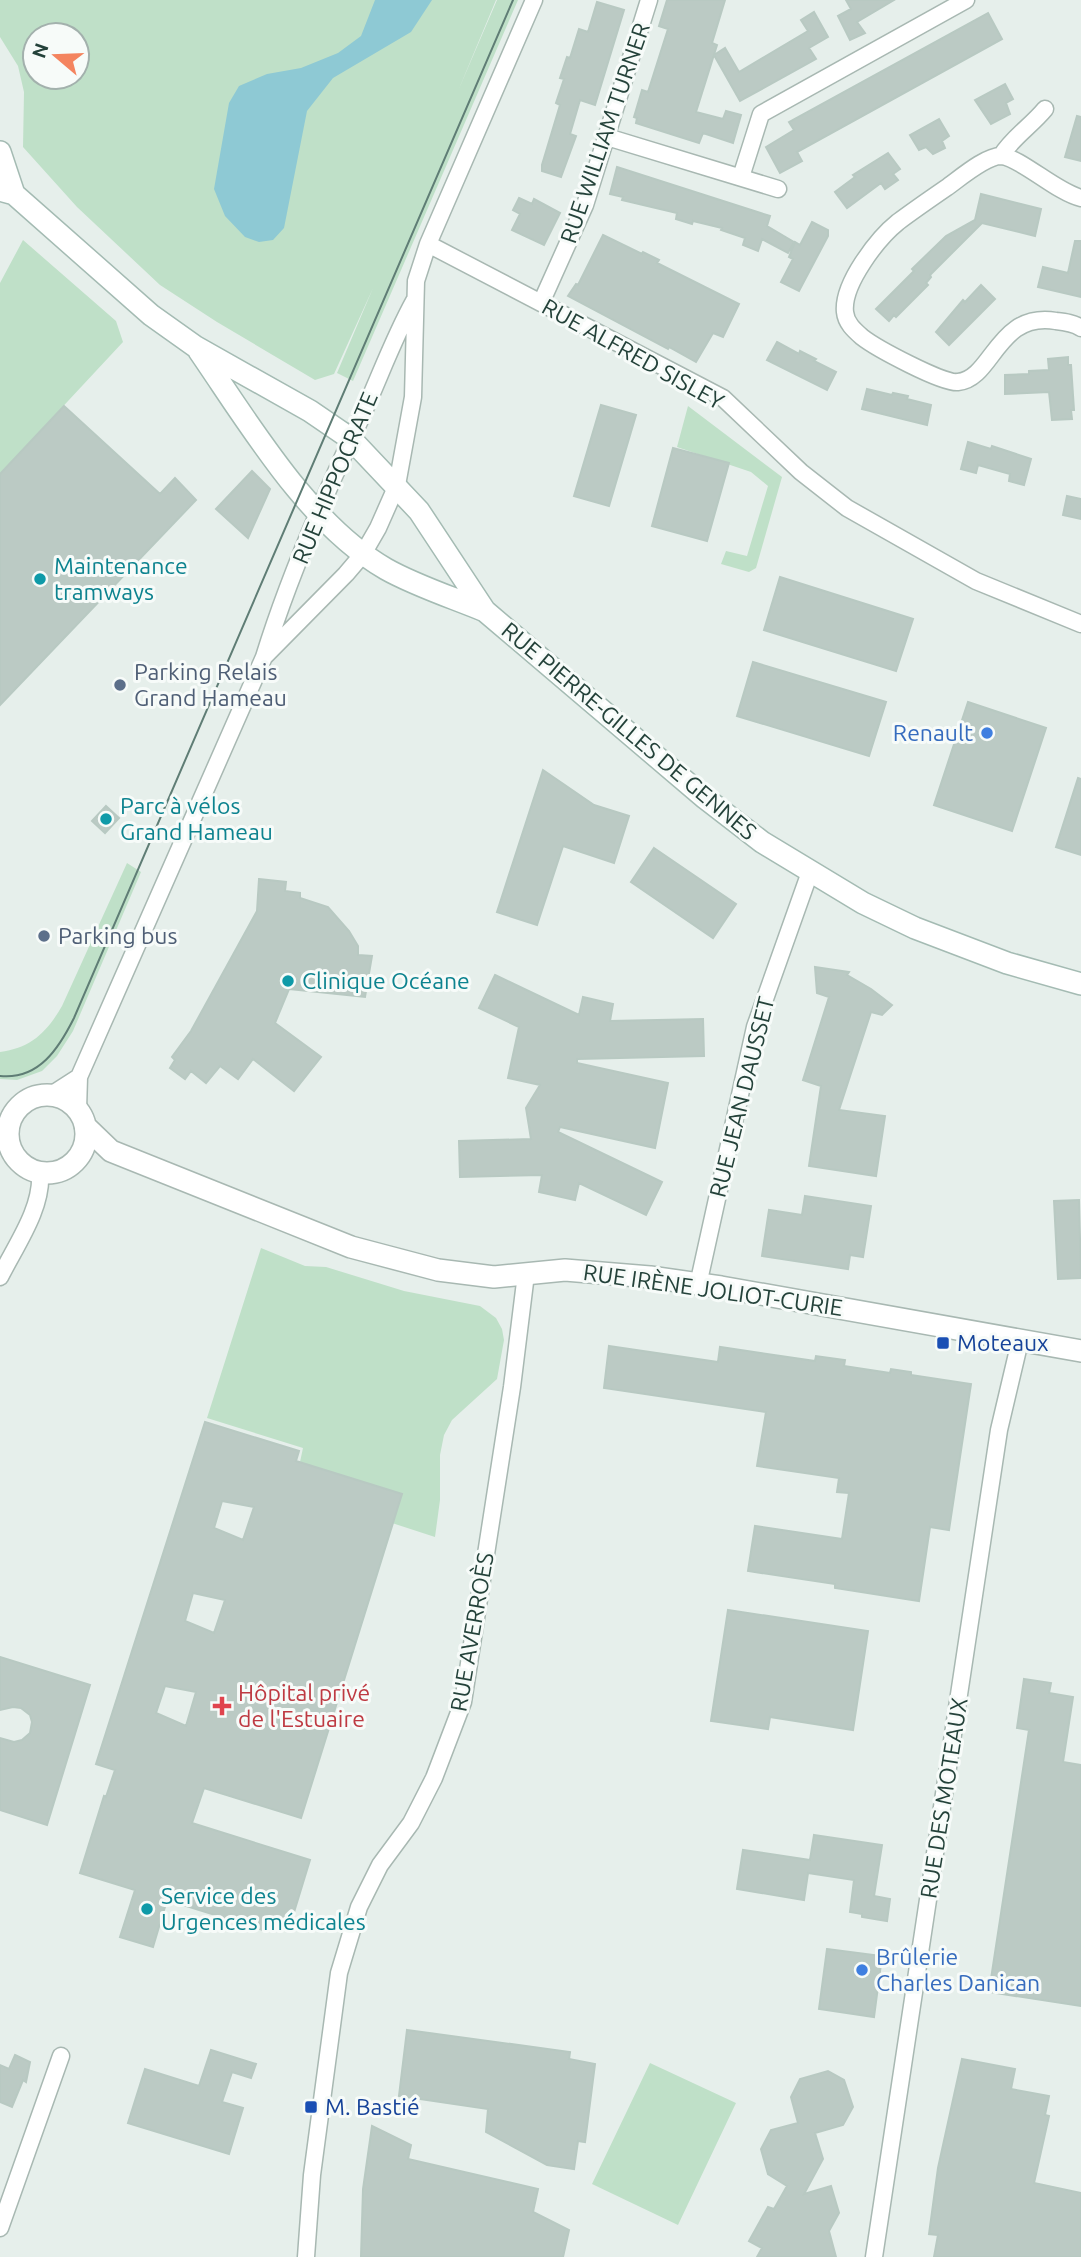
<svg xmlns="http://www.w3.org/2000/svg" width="1081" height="2257" viewBox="0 0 1081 2257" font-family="Ubuntu,sans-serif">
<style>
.green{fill:#bfe0c8;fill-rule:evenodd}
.water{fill:#8ec9d4}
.building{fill:#bbcac4;stroke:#b8c9c2;stroke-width:2;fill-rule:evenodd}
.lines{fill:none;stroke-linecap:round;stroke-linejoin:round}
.minor-casing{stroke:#a8b8b2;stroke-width:19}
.tertiary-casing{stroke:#a8b8b2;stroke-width:24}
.secondary-casing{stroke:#a4bbb3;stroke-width:24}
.minor{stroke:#fff;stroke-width:16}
.tertiary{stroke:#fff;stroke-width:21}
.secondary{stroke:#fff;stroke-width:21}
.tram{stroke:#5f7d75;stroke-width:2}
.culture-dot{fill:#0f9aa8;stroke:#f7fbf9;stroke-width:2.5}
.service-dot{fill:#5c6f8a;stroke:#f7fbf9;stroke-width:2.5}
.shop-dot{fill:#3f7fe0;stroke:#f7fbf9;stroke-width:2.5}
.transit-dot{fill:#1a4fb4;stroke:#f7fbf9;stroke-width:2.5}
.health-dot{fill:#e0444e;stroke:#f7fbf9;stroke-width:2.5}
.labels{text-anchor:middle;stroke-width:6;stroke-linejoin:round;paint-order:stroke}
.street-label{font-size:23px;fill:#24423a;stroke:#f7fbf9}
.culture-label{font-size:23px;fill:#0d838f;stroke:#f7fbf9;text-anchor:start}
.service-label{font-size:23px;fill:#4e5e75;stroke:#f7fbf9;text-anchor:start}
.shop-label{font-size:23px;fill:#366cbe;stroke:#f7fbf9;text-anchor:end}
.transit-label{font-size:23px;fill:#164399;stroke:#f7fbf9;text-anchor:start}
.health-label{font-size:23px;fill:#be3a42;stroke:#f7fbf9;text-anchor:start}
</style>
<rect width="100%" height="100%" fill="#e6efeb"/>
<!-- green -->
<path class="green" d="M0,0h496l-38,91 39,-91h21l-165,381 -16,-8 36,-85 -39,86 -19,6 -98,-58 -57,-37 -83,-78 -54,-60 1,-55 -6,-26 -18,-29zM35,35h42v42h-42z
M23,240l93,81 7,21 -123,132v-191z
M688,406l94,71 -26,91 -7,4 -28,-8 5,-13 21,5 21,-70 -17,-14 -74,-25z
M127,863l14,9 -68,159 -16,25 -15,15 -25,9 -17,-1v-27c31,-4 47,-20 62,-46z
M261,1248l44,18 21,1 78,24 76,15 16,12 6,11 2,11 -7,39 -45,41 -8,15 -4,20v45l-5,37 -43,-14 -92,-61 3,-14 -96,-30z
M650,2063l86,40 -58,122 -86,-41z"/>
<!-- water -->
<path class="water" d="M375,0h57l-21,32 -78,46 -26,33 -23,117 -11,12 -14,2 -14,-5 -20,-21 -11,-27 15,-86 10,-17 28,-12 34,-6 37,-15 23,-17z"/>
<!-- building -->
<path class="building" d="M667,0h58l-13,43 5,2 -21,67 27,7 3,-8 15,4 -8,28 -30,-10 -4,10 -63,-20 1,-5 -3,-1 8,-27 6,2 20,-63 -9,-3z
M846,0h48l-37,22 8,11 -15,7 -12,-24 13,-7z
M597,2l27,8 -29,95 -15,-5 -10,34 6,2 -15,41 -19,-6v-6l18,-60 -4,-2 8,-24 -4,-1 7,-21 3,1 9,-29 9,3z
M814,12l14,25 -19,11 7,11 -76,42 -26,-46 11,-7 14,24 69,-41 -7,-11z
M988,13l14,26 -205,113 5,9 -22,12 -14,-26 28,-17 -5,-8z
M1005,84l8,15 -7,4 4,11 -19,10 -16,-24z
M1077,116l4,1v44l-16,-4z
M939,119l10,17 -7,5 3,7 -12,6 -7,-7 -7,3 -9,-15z
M888,153l12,16 -7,5 5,6 -13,9 -4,-6 -34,25 -12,-16 20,-15 -2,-2z
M617,167l153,49 -3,10 27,16 -6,11 -26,-14 -4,12 -15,-6 2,-7 -24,-8 1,-2 -29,-7 -1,3 -16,-5 1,-6 -55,-13 1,-3 -13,-3z
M981,194l60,15 -6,27 -53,-13 -52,52 1,2 -5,6 2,2 -32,32 -2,-2 -5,6 -13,-12 38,-38 -2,-2 34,-33 29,-16z
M519,198l13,6 2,-5 26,14 -16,32 -32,-15 8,-16 -7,-4z
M812,222l16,8v6l-29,55 -18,-9 12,-23 -4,-2 6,-15 5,3z
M603,235l39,19 1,-2 16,8 -2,3 82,41 -16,33 -10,-4 -17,29 -27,-15 -1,2 -100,-53 8,-12 2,1z
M1075,241h6v56l-43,-10 5,-20 25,6z
M981,285l14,14 -46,46 -13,-13 27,-32 2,2z
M777,342l22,12 1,-3 16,8 -2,2 22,11 -9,18 -60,-30z
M1068,357v8h3l3,45h-3l1,9 -20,1 -3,-28 -44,2v-19l24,-1v-3l20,-1 -1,-11z
M867,389l25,6 1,-2 15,3 -1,3 24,6 -4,20 -65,-16z
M601,405l35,10 -27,91 -35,-10z
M64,406l96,88 15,-16 21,22 -196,205v-231z
M968,442l23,7 1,-3 39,13 -7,26 -15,-4 1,-7 -32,-9 -2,8 -15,-4z
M673,448l56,15 -22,78 -55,-15z
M252,471l18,18 -22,49 -32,-29z
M1067,496l14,3v20l-18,-4z
M780,577l133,42 -17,52 -132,-41z
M753,662l133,40 -17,54 -132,-40z
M968,702l78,26 -34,103 -78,-26z
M543,770l51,35 35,11 -15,47 -51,-17 -26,79 -40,-13z
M1078,778l3,1v76l-25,-8z
M106,806l13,12 -14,15 -13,-12z
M654,848l82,56 -23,34 -82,-56z
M259,879l27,3 -1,9 15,2v5l28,9 21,24 9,15v9l14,1 -7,41 -76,-8 -14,34 46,34 -27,34 -41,-32 -15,20 -18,-13 -14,17 -15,-12 -6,8 -15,-11 5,-8 -3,-3 19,-26 66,-120z
M815,967l34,5 -2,3 24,14 21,16 -10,10 -11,-3 -32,98 46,6 -9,60 -67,-10 12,-80 -18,-6 26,-83 -12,-4z
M495,975l84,40 4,-18 30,7 -3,17 93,-2 1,37 -127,3v4l91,20 -13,65 -95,-21 -2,5 104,50 -16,33 -67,-32 -4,17 -36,-8 3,-17 -82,2 -1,-36 72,-2 -5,-31 14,-23 -32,-7 11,-51 -40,-19z
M805,1196l66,10 -8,51 -13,-2 -2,14 -86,-13 7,-46 33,5z
M1079,1200l2,78 -23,1 -4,-78z
M609,1346l109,16 2,-15 95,14 1,-5 29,4 -1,6 46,7 1,-4 20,3v3l60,9 -22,146 -19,-3 -11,74 -84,-13v-4l-87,-13 7,-45 87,13 7,-46 -12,-1 2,-14 -82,-12 9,-54 -162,-24z
M205,1422l94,29 -3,10 106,33 -101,324 -97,-30 -12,35 118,37 -19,62 -24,-7 -4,15 -96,-30 -14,47 -33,-10 15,-47 -55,-17 24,-77 2,1 9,-27 -19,-6zM222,1501l32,6 -11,33 -29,-12zM193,1593l32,7 -11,33 -29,-12zM165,1686l31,6 -10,34 -30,-13z
M728,1610l140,21 -15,99 -83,-13 -2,12 -57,-8z
M0,1657l90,28 -43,140 -47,-15v-72l14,4 8,-2 8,-7 2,-11 -2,-7 -9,-7 -8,-1 -13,3z
M1024,1679l27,4 -2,10 24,4 -10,65 18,3v241l-92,-14 40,-262 -12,-2z
M814,1835l68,10 -8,51 16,3 -3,22 -25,-4v-3l-12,-2 4,-32 -46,-7 -4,27 -67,-11 6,-39 67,10z
M827,1949l55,7 -8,61 -55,-8z
M407,2030l163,22 -1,7 26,5 -10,78 -7,-1 -4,28 -27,-4 -61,-33 2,-23 -89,-13z
M211,2050l45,14 -5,14 -19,-6 -10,30 21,6 -14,46 -101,-31 17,-54 54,17z
M15,2055l15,7 -4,20 -3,-2 -11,27 -12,-5v-37l9,4z
M962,2059l53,10 -4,20 38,7 -4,19 4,1 -15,67 47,10v64h-147l4,-22 -9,-1 9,-66z
M828,2071l16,9 9,27 -10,18 -28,8 8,26 -19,35 27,-8 8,27 -10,18 7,26h-79l5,-9 -13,-7 19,-34 6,2 13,-23 -19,-12 -7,-25 10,-19 27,-7 -7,-26 9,-18z
M372,2126l39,19 -3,14 130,30 -5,23 36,18 -6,27h-202l2,-68z"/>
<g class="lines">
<defs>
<path id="minor" d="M607,137l171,52
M1001,156c11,-18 30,-30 44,-47
M741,177l20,-63 205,-114
M1081,198c-25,-6 -61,-41 -80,-42 -16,0 -42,23 -55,32 -16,11 -32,22 -48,34 -20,16 -56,62 -53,90 1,11 9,18 17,25 14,11 81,47 96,45 35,-3 39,-71 98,-61 9,1 18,2 25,7
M428,244l295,154 78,74 46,36 129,73 105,43
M541,303l44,-98 64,-205
M265,656l81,-82 17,-20 15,-26 19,-43 16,-88 3,-116 12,-37 106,-244
M51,1095l28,-18
M78,1110l1,-33 185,-420c25,-81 60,-161 97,-239 18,-39 32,-79 53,-117
M0,1277c16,-32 43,-69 40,-105
M698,1285l57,-258 55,-155
M0,2228l61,-172
M306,2257l6,-82 27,-202 20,-66 21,-42 31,-42 23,-45 29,-76 49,-315 14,-113
M874,2257l125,-827 21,-89"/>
<path id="tertiary" d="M8 1134a39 39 0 1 1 78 0a39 39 0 1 1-78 0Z
M85,1126l26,25 240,96 87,23 56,7 71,-7 85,7 71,10 360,64"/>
<path id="secondary" d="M0,152l14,42
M0,190l14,4 137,121 45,32 114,64 41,28 68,72 66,100 220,187 57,44 101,61 52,25 92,35 74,21
M199,351c51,74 109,173 187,218 30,17 68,29 99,42"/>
</defs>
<!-- minor casing -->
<use href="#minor" class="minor-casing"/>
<!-- tertiary casing -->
<use href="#tertiary" class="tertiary-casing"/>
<!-- secondary casing -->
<use href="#secondary" class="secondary-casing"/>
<!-- minor -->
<use href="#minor" class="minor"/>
<!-- tertiary -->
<use href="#tertiary" class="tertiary"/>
<!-- secondary -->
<use href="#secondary" class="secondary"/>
<!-- tram -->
<path class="tram" d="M0,1076c39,4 59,-28 74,-58l439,-1018"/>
</g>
<!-- markers -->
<g class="culture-dot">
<circle cx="40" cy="579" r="7"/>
<circle cx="106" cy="819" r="7"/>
<circle cx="288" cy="981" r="7"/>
<circle cx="147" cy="1909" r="7"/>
</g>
<g class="service-dot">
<circle cx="120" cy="685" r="7"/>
<circle cx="44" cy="936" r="7"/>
</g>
<g class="shop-dot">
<circle cx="987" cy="733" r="7"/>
<circle cx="862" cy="1970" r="7"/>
</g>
<g class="transit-dot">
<rect x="936" y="1336" width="14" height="14" rx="3.5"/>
<rect x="304" y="2100" width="14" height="14" rx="3.5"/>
</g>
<path class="health-dot" d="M218.5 1695.5h7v7h7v7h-7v7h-7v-7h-7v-7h7z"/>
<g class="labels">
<!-- street labels -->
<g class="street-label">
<text transform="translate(605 133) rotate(-71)" y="8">RUE WILLIAM TURNER</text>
<text transform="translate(633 354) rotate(29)" y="8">RUE ALFRED SISLEY</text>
<text transform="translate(335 478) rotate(-67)" y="8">RUE HIPPOCRATE</text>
<text transform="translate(629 731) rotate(40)" y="8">RUE PIERRE-GILLES DE GENNES</text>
<text transform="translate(742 1097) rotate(-76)" y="8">RUE JEAN DAUSSET</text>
<text transform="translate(713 1290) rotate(8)" y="8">RUE IRÈNE JOLIOT-CURIE</text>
<text transform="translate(472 1632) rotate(-80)" y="8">RUE AVERROÈS</text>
<text transform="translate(944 1798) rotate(-81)" y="8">RUE DES MOTEAUX</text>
</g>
<!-- culture labels -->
<g class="culture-label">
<text x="54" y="574">Maintenance<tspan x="54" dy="26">tramways</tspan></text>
<text x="120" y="814">Parc à vélos<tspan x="120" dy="26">Grand Hameau</tspan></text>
<text x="302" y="989">Clinique Océane</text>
<text x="161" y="1904">Service des<tspan x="161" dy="26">Urgences médicales</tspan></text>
</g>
<!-- service labels -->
<g class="service-label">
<text x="134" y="680">Parking Relais<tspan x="134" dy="26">Grand Hameau</tspan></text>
<text x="58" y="944">Parking bus</text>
</g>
<!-- shop labels -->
<g class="shop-label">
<text x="973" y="741">Renault</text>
<text x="876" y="1965" text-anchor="start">Brûlerie<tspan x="876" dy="26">Charles Danican</tspan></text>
</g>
<!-- transit labels -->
<g class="transit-label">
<text x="957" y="1351">Moteaux</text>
<text x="325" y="2115">M. Bastié</text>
</g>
<!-- health labels -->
<g class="health-label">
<text x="238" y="1701">Hôpital privé<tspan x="238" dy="26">de l'Estuaire</tspan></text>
</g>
</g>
<!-- north arrow -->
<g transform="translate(56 56) rotate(289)"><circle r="33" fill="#f7fbf9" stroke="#a3b1ad" stroke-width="2"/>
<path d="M0-5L12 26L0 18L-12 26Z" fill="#f4845f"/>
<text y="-10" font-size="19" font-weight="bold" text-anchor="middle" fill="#24423a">N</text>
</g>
</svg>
